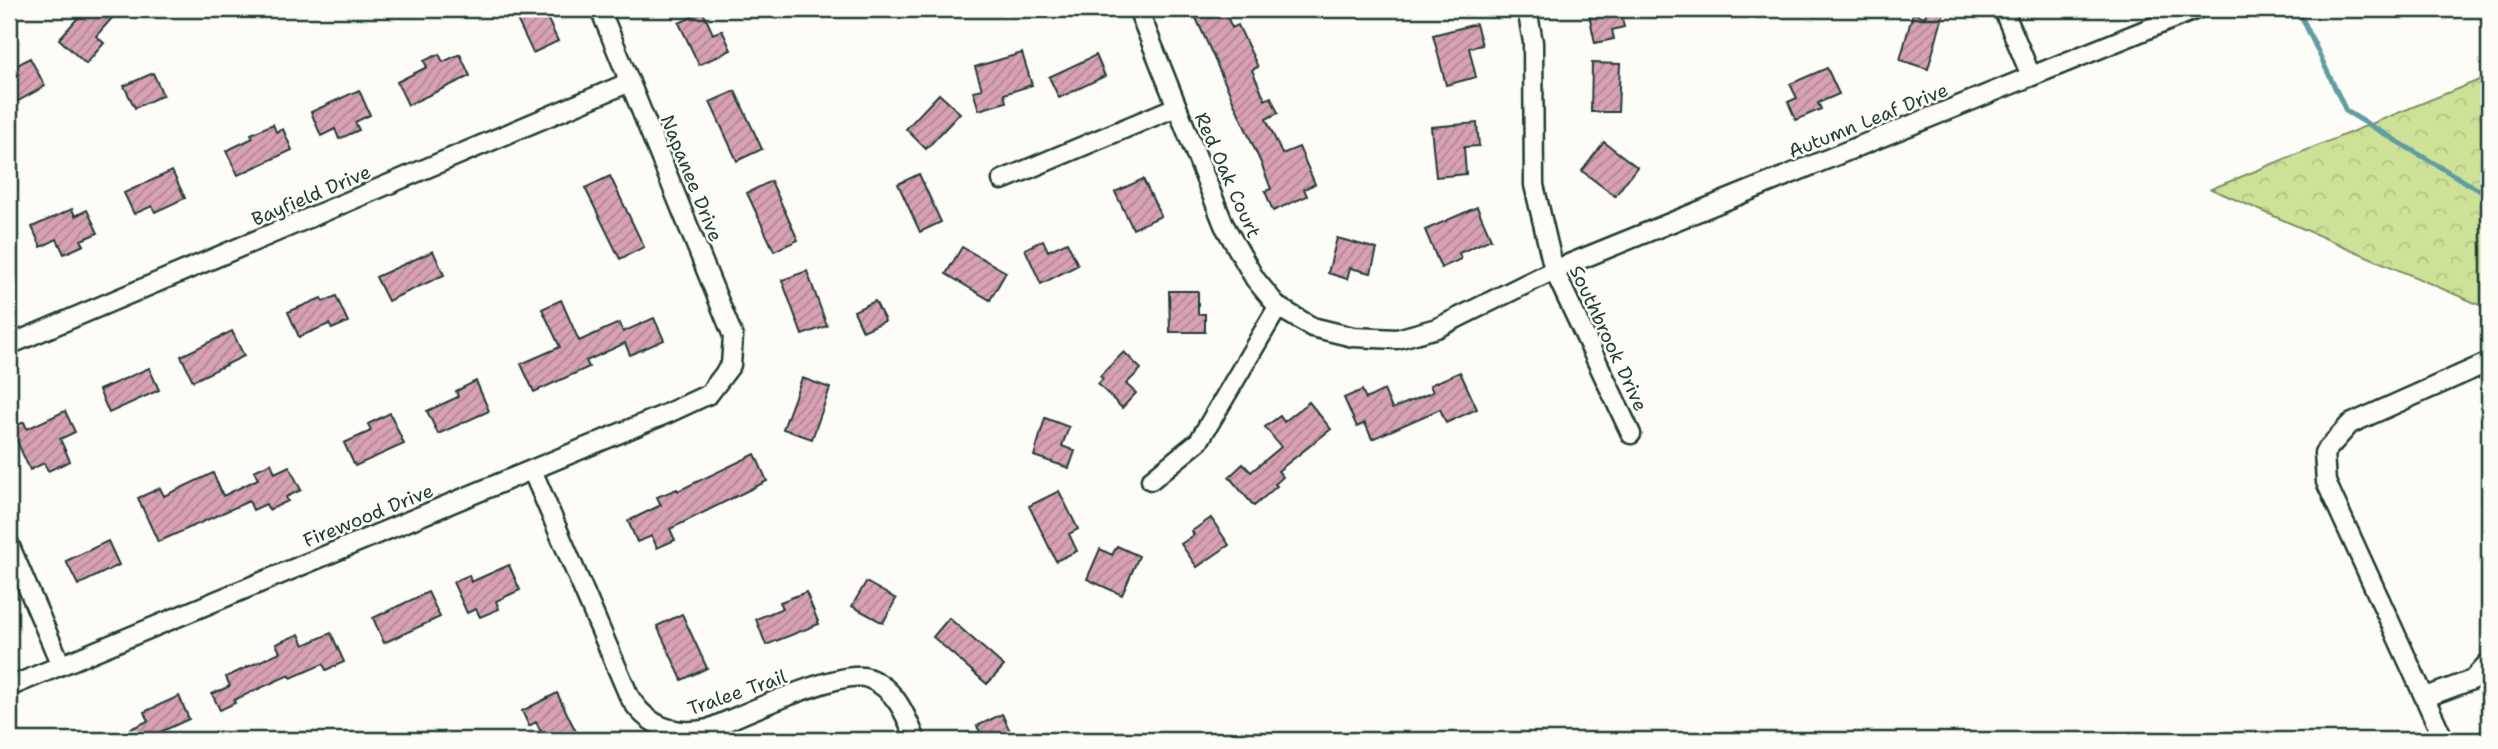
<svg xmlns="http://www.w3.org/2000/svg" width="2498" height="749" viewBox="0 0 2498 749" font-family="'Shantell Sans',sans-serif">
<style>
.forest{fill:url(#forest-crowns);stroke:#769066;stroke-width:2}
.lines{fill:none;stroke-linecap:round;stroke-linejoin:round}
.stream{stroke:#619ca2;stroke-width:5}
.building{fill:url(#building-hatch);stroke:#1f3d34;stroke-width:2}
.minor-casing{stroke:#1f3d34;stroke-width:23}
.minor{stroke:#fdfcf7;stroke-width:18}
.labels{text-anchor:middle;stroke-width:5;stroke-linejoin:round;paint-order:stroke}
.street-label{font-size:19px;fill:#1f3d34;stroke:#fdfcf7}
</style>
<defs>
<pattern id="forest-crowns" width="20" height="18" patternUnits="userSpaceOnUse" patternTransform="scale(1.75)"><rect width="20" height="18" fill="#cde297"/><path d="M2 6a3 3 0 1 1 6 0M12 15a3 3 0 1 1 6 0" fill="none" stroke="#b0c383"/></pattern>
<pattern id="building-hatch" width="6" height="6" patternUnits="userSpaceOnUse" patternTransform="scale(1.75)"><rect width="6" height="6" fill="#d9a2b4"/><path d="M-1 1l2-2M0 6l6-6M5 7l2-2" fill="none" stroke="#af8593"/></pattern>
</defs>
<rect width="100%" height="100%" fill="#fdfcf7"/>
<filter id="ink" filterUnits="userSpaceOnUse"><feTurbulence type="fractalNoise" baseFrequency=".0143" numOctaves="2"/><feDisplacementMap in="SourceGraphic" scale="14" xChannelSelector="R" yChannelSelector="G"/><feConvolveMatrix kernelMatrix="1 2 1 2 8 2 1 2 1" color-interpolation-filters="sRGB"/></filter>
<g filter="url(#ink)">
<!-- forest -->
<path class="forest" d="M2489,76v233l-278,-120z"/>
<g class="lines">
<!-- stream -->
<path class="stream" d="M2298,9l48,102 143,85"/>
</g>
<!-- building -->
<path class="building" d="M86,9h34l-24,27 8,7 -18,21 -27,-25z
M512,9h31l15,32 -25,12z
M1192,9h32l8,19 6,-3 20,42 -6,3 13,30 6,-3 7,16 -12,6 16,35 17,-7 16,37 -11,5 3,7 -34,15 -8,-20 6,-2 -10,-26z
M1588,9h32l4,18 -12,3 2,9 -19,4z
M1927,9l17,3 -16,57 -28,-9 13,-47 12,4z
M703,12l10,22 9,-4 9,20 -32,15 -20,-42z
M1476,24l6,21 -13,3 7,29 -30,8 -13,-50z
M1022,53l10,32 -28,9 2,8 -27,8 -6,-19 9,-2 -7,-22z
M439,54l4,8 17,-8 10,22 -62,29 -11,-23 30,-15 -3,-6z
M1096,55l9,21 -46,22 -10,-21z
M30,58l15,28 -36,20v-36z
M1592,63l28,1 -2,48h-27z
M1827,68l12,26 -21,9 3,6 -25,11 -8,-18 9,-4 -7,-14z
M153,73l10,22 -28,13 -11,-22z
M359,90l11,25 -15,7 4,8 -20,9 -4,-10 -14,7 -10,-24z
M735,91l27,58 -25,12 -27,-59z
M939,94l21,19 -34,36 -20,-20z
M1477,123l2,23 -15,1 2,27 -30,3 -5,-50z
M273,124l3,8 7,-3 9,21 -54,25 -12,-24 27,-13 -2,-4z
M1604,142l33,25 -22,29 -33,-25z
M172,171l13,27 -30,14 -3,-6 -18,8 -10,-21z
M919,174l22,48 -21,10 -22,-48z
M610,176l34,71 -24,12 -35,-71z
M1143,179l18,37 -28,13 -18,-37z
M771,181l27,59 -24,11 -27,-58z
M1477,207l14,32 -32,14 2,6 -20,9 -16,-38z
M72,209l3,7 12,-6 11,23 -17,7 3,5 -20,9 -7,-15 -16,8 -9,-20z
M1337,238l40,11 -6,24 -21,-5 -3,11 -19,-6z
M1043,240l5,11 19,-9 11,23 -37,19 -16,-35z
M962,247l44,25 -16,28 -44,-26z
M433,251l11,24 -56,26 -12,-24z
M807,271l20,55 -25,9 -20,-55z
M1169,291h29v23h7v18h-35z
M336,296l12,26 -16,7 -3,-5 -30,13 -11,-25 33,-14 2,4z
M561,300l18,41 40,-18 4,9 31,-14 10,22 -34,15 -5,-12 -39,18 3,6 -55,25 -13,-28 39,-17 -18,-38z
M875,301l10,20 -22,10 -9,-20z
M232,331l12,25 -51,25 -12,-25z
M1124,352l17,17 -15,15 10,9 -14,15 -24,-24 5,-5 -3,-3z
M149,368l10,22 -50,23 -10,-23z
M1460,372l17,37 -31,14 -6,-14 -68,30 -7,-16 -8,4 -13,-29 18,-8 4,9 18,-9 8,19 41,-17 -3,-7z
M802,378l28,10 -18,51 -29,-10z
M476,381l13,30 -51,23 -11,-23 31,-14 -2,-6z
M1309,402l22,27 -53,42 5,6 -8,7 2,2 -23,20 -25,-29 14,-13 8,8 30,-25 -16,-20 15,-11 4,6z
M65,411l10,21 -15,7 10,22 -22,10 -4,-8 -14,7 -19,-42 13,-6 3,7z
M390,413l14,31 -49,22 -11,-23 27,-12 -3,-7z
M1045,418l24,9 -7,19 13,5 -6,17 -35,-12z
M755,454l12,27 -97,48 5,11 -18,8 -5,-12 -15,6 -9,-21 33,-16 -4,-8 20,-8 1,2z
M271,463l4,10 14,-7 12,24 -15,7 2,4 -19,9 -3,-6 -13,6 -4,-9 -91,41 -20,-44 22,-10 4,8 49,-23 10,23 35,-17 -4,-8z
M1059,491l19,38 -9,5 8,17 -21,10 -27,-55z
M1211,518l18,27 -32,22 -16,-23 13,-9 -2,-4z
M108,541l11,24 -41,20 -12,-24z
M1117,546l22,10 -17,39 -35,-16 13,-30 12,6z
M509,565l11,25 -24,11 3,8 -19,8 -4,-8 -9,4 -14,-31 16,-7 2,7z
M866,582l30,17 -13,24 -31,-17z
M428,592l12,25 -56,26 -11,-25z
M806,592l13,32 -53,21 -10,-26 27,-11 -3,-6z
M682,614l25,54 -25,12 -25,-54z
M949,618l55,48 -17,18 -54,-47z
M331,633l13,29 -18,8 -3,-6 -32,14 -2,-3 -55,25 1,3 -15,7 -8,-16 18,-8 -4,-9 54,-25 -4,-8 23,-10 5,11z
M557,693l23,47h-35l-9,-18 -7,4 -7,-15z
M179,696l10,23 -33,15 3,6h-23l-6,-11 18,-8 -4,-9z
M1002,714l12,26h-30l-7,-14z"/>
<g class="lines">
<defs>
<path id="minor" d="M1138,9l86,216 31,54 23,28 34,20 41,10 44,2 40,-11 117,-58 643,-261
M1527,9l6,33 1,143 20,85 77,164
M2003,9l28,67
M1002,180l174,-73
M9,345l621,-263
M532,470l97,226c18,31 46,40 79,33 30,-12 133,-61 160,-51 27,10 38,37 48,62
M1151,480l48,-39 79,-134
M9,544l52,121
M9,687l657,-273 43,-20 22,-29 2,-29 -133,-327
M2426,697l46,-17 17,-18
M2444,740l-118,-258 -2,-29 26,-29 139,-62"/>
</defs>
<!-- minor casing -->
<use href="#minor" class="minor-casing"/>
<!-- minor -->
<use href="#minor" class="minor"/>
</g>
</g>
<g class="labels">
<!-- street labels -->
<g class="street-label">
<text transform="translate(1868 120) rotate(-22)" y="7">Autumn Leaf Drive</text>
<text transform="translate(1228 175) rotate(66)" y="7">Red Oak Court</text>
<text transform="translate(692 178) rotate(68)" y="7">Napanee Drive</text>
<text transform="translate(311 195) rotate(-23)" y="7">Bayfield Drive</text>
<text transform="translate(1609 338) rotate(65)" y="7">Southbrook Drive</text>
<text transform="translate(368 515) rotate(-22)" y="7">Firewood Drive</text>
<text transform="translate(737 692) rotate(-19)" y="7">Tralee Trail</text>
</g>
</g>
<!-- margin -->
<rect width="2498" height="749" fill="none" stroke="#fdfcf7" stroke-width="35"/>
<rect x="18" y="18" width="2463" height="714" fill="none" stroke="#1f3d34" stroke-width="2.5" filter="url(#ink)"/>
</svg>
